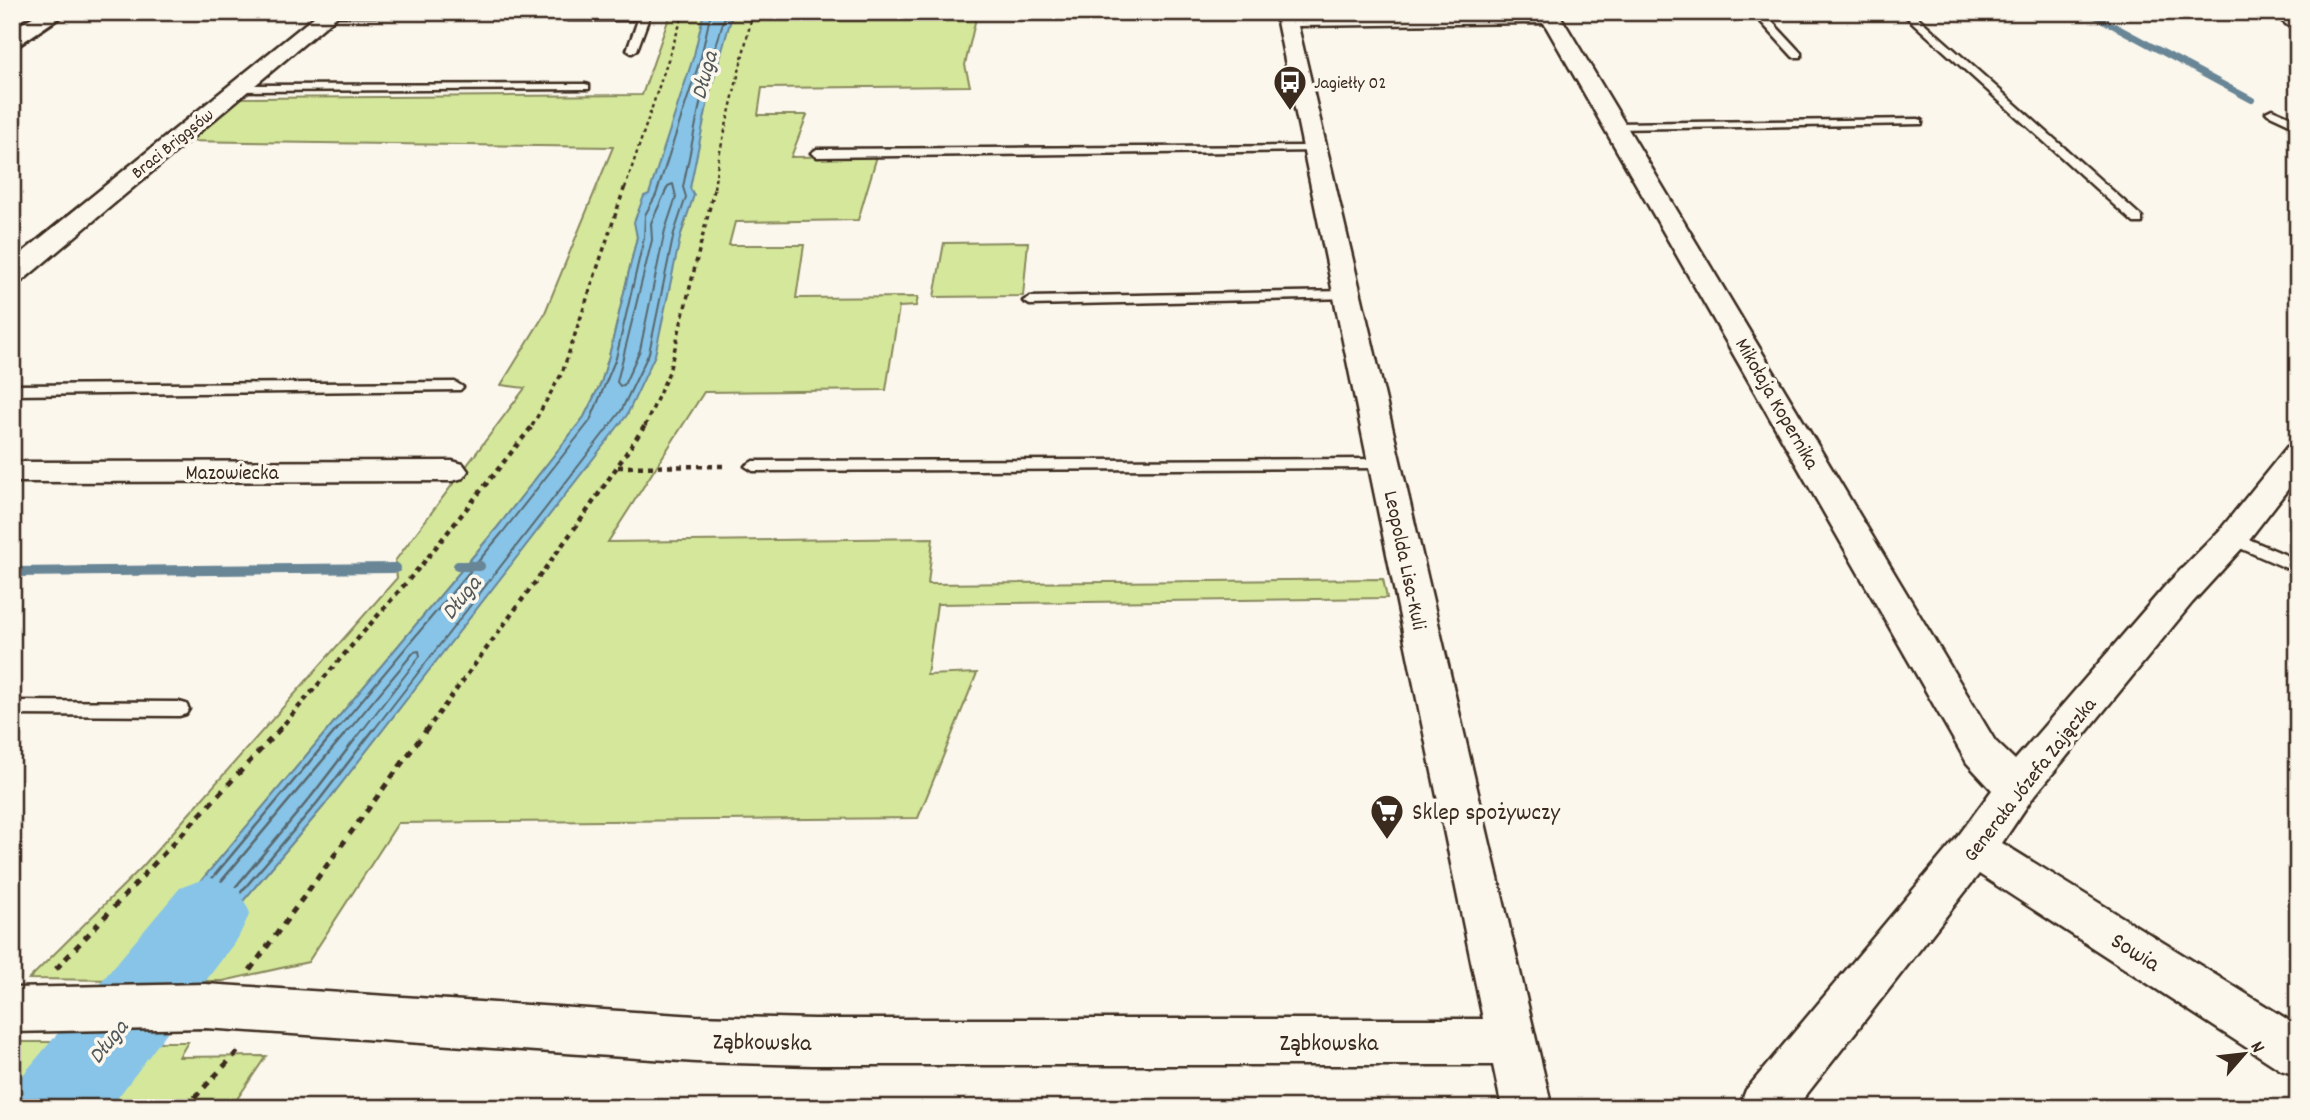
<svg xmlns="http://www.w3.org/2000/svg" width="2310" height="1120" viewBox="0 0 2310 1120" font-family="Dekko,sans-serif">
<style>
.green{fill:#d4e79b;stroke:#88885c;stroke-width:2}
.water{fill:#87c4e7;stroke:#698697;stroke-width:2}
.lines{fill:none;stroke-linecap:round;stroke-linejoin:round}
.shore-far1{stroke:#59686e;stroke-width:2}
.shore{stroke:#59686e;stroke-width:2.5}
.stream-far1{stroke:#698697;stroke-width:6}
.stream{stroke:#698697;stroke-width:10}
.river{fill:#87c4e7;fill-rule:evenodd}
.service-casing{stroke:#3b2a1e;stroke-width:5}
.minor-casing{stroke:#3b2a1e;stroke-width:5}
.tertiary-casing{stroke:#3b2a1e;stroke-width:6}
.path-far3{stroke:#3b2a1e;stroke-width:2.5;stroke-dasharray:3.5 3.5;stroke-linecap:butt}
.path-far2{stroke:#3b2a1e;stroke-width:3.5;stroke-dasharray:4.5 4.5;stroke-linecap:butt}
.path-far1{stroke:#3b2a1e;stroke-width:4.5;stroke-dasharray:5 5;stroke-linecap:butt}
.path{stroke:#3b2a1e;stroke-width:5;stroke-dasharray:7 7;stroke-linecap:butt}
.service{fill:#fbf7ec;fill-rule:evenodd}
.minor{fill:#fbf7ec;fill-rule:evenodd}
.tertiary{fill:#fbf7ec;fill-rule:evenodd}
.labels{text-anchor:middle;stroke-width:7;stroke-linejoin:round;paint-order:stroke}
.far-poi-label{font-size:18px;fill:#3b2a1e;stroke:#fbf7ec;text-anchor:start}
.far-street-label{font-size:18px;fill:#3b2a1e;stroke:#fbf7ec}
.street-label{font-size:21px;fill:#3b2a1e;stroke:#fbf7ec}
.water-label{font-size:23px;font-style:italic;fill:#52585a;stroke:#fbf7ec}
.near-poi-label{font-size:24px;fill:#3b2a1e;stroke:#fbf7ec;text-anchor:start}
.near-street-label{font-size:24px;fill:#3b2a1e;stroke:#fbf7ec}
</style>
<rect width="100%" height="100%" fill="#fbf7ec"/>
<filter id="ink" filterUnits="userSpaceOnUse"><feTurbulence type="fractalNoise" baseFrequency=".0143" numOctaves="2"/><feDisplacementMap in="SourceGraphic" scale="14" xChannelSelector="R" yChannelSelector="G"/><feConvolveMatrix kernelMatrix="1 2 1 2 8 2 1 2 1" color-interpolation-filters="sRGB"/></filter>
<g filter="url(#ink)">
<!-- green -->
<path class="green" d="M671,12h108v8l197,-2 -11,47 5,21 -208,2 -4,27h49l-16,42 86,-1 -19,64 -123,2 -6,23h75l-8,53 122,-1 -2,9 -17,1 -13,83 -182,2 -96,150 325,-4 -5,46 455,-5 4,19 -450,6 -10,71 50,-2 -59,145 -520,5 -90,139 -85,19h-41l9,-19 132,-155 176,-228 182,-345 5,-13 -51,1 2,15 -28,119 -8,27 -17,34 -88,112 -378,451 -89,-1 114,-113 254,-288 -2,-17 130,-173 -24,-3 43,-70 69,-168 -433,-6 51,-43 411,-3z
M1028,242l-5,54 -89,1 10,-54z
M12,1042h176l-9,15 87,-1 -35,52h-219z"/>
<!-- water -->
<path class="water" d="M704,12h29l-24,84 -19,92 4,7 -13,39 -26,121 -28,60 -304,392 -132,155 -9,19 -64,-1 378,-451 88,-112 17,-34 8,-27 28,-119 -3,-15 10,-26 5,-2 45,-139z
M71,1041h80l-52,67h-79z"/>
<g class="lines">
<!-- shore-far1 -->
<path class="shore-far1" d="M673,184l3,13 -11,33 -25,120 -16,35 -4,1 -3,-4 35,-142 -1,-17 17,-37z
M336,731l166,-198 88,-112 26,-63 28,-120 1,-23 11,-20 45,-138 10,-45
M348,731l66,-79 5,-1 1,5 -58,75
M373,731l248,-320 28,-58 25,-120 12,-36 -3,-10 19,-93 24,-82"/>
<!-- shore -->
<path class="shore" d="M337,729l-199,238 1,6 39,-1 7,-14 132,-155 57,-74
M349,729l-193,230 1,5 15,-1 138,-165 53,-69
M29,1108l46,-59h56l1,5 -37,47 -1,7
M40,1108l39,-50h34l1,4 -26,34 -3,12
M53,1108l30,-39 8,-1 2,4 -15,20 -4,16"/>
<!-- stream-far1 -->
<path class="stream-far1" d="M2088,12l164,88"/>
<!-- stream -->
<path class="stream" d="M458,566h22
M12,572l384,-4"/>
<!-- river -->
<path class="river" d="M209,877l29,11 12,25 -12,25 -128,170h-98v-9l10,-23 158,-188z"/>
<defs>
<path id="service" d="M327,12h324l-14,38 -5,3 -5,-3 11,-30h-69l-17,-5 -221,1z
M1752,12h11l38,41v4h-8z
M1901,12h11l230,205v6h-8z
M585,84l4,1v4l-349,2 -5,-3 5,-3z
M2272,109l26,11v8l-30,-14 -2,-2z
M1918,119l4,1v4l-307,5 -6,-3 6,-3z
M1315,146l4,1v4l-502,6 -6,-4 6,-4z
M1348,291l7,4 -2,3 -323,7 -7,-4 7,-4z
M455,382l8,5 -3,3 -448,5v-10z
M1385,459l8,5 -2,4 -638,3 -8,-5 8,-5z
M2232,532l66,28v13l-72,-31 -3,-4z
M12,701l167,1 7,2 3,5 -3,5 -7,2 -167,-1z"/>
<path id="minor" d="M320,12h22l-320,269 -10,2v-22z
M1275,12h283l437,729 20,19 151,-175 54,-55 67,-83 11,-3v32l-54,70 -52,57 -161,197 -29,43 296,183v50l-17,-6 -302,-196 -183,234h-57l7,-18 213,-255 33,-45 -25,-27 -423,-740 -246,3 254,1082h-50l-9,-43h-680l-117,-3 -491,-34 -193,4v-44l193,-4 491,32 117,3h670z
M2271,12h23l4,3v15l-7,-2z
M452,461l11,3 5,7 -5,7 -11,3 -440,1v-20z"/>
<path id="tertiary" d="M41,12h26l-47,32 -8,2v-17z"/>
</defs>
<!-- service casing -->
<use href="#service" class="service-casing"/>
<!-- minor casing -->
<use href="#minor" class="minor-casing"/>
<!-- tertiary casing -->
<use href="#tertiary" class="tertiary-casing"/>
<!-- path-far3 -->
<path class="path-far3" d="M625,188l59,-176
M714,188l5,-32 34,-144"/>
<!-- path-far2 -->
<path class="path-far2" d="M532,426l30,-53 63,-187
M645,426l24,-54 46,-186"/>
<!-- path-far1 -->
<path class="path-far1" d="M618,467l110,-1
M278,731l146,-169 110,-138
M426,731l159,-217 61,-90"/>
<!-- path -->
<path class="path" d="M56,969l224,-240
M250,970l177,-241
M185,1108l55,-59"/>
<!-- service -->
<use href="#service" class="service"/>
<!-- minor -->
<use href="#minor" class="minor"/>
<!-- tertiary -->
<use href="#tertiary" class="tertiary"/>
</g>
</g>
<!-- icons -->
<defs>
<symbol id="bus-pin" viewBox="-11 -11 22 30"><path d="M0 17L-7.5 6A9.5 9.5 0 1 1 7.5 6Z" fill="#3b2a1e" stroke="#fbf7ec"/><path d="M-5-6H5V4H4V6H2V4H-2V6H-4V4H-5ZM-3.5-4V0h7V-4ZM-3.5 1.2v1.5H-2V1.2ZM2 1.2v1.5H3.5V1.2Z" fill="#fff"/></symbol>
<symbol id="supermarket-pin" viewBox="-11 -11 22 30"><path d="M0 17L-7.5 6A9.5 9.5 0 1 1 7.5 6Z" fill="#3b2a1e" stroke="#fbf7ec"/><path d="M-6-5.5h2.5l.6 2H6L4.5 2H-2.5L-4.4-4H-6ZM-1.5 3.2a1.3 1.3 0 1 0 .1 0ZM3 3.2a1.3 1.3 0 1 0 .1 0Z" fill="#fff"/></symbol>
</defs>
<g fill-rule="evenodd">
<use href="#bus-pin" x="1271" y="63" width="38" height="52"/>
<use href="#supermarket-pin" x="1368" y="792" width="38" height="52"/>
</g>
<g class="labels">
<!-- far-poi labels -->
<g class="far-poi-label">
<text x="1314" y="88">Jagiełły 02</text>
</g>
<!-- far-street labels -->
<g class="far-street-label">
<text transform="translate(172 143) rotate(-39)" y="6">Braci Briggsów</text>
</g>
<!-- street labels -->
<g class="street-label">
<text transform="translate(1778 403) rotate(60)" y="7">Mikołaja Kopernika</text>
<text x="232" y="479">Mazowiecka</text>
<text transform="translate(1406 560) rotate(78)" y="7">Leopolda Lisa-Kuli</text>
<text transform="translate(2029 779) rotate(-52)" y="7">Generała Józefa Zajączka</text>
</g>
<!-- water labels -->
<g class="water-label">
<text transform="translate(703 75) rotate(-75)" y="8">Długa</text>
<text transform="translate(460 597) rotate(-51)" y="8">Długa</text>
<text transform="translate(107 1041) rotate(-51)" y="8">Długa</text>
</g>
<!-- near-poi labels -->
<g class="near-poi-label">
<text x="1412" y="819">Sklep spożywczy</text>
</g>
<!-- near-street labels -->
<g class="near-street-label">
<text transform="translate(2136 951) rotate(32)" y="8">Sowia</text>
<text transform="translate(762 1041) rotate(1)" y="8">Ząbkowska</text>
<text x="1329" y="1050">Ząbkowska</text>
</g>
</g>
<!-- margin -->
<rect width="2310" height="1120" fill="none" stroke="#fbf7ec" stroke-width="42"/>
<rect x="21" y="21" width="2268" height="1078" fill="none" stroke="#3b2a1e" stroke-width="2.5" filter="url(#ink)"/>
<!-- north arrow -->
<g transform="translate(2244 1054) rotate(62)" stroke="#fbf7ec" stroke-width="5" paint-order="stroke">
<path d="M0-5L12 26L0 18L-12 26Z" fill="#3b2a1e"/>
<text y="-10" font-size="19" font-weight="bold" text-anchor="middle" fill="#3b2a1e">N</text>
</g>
</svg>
